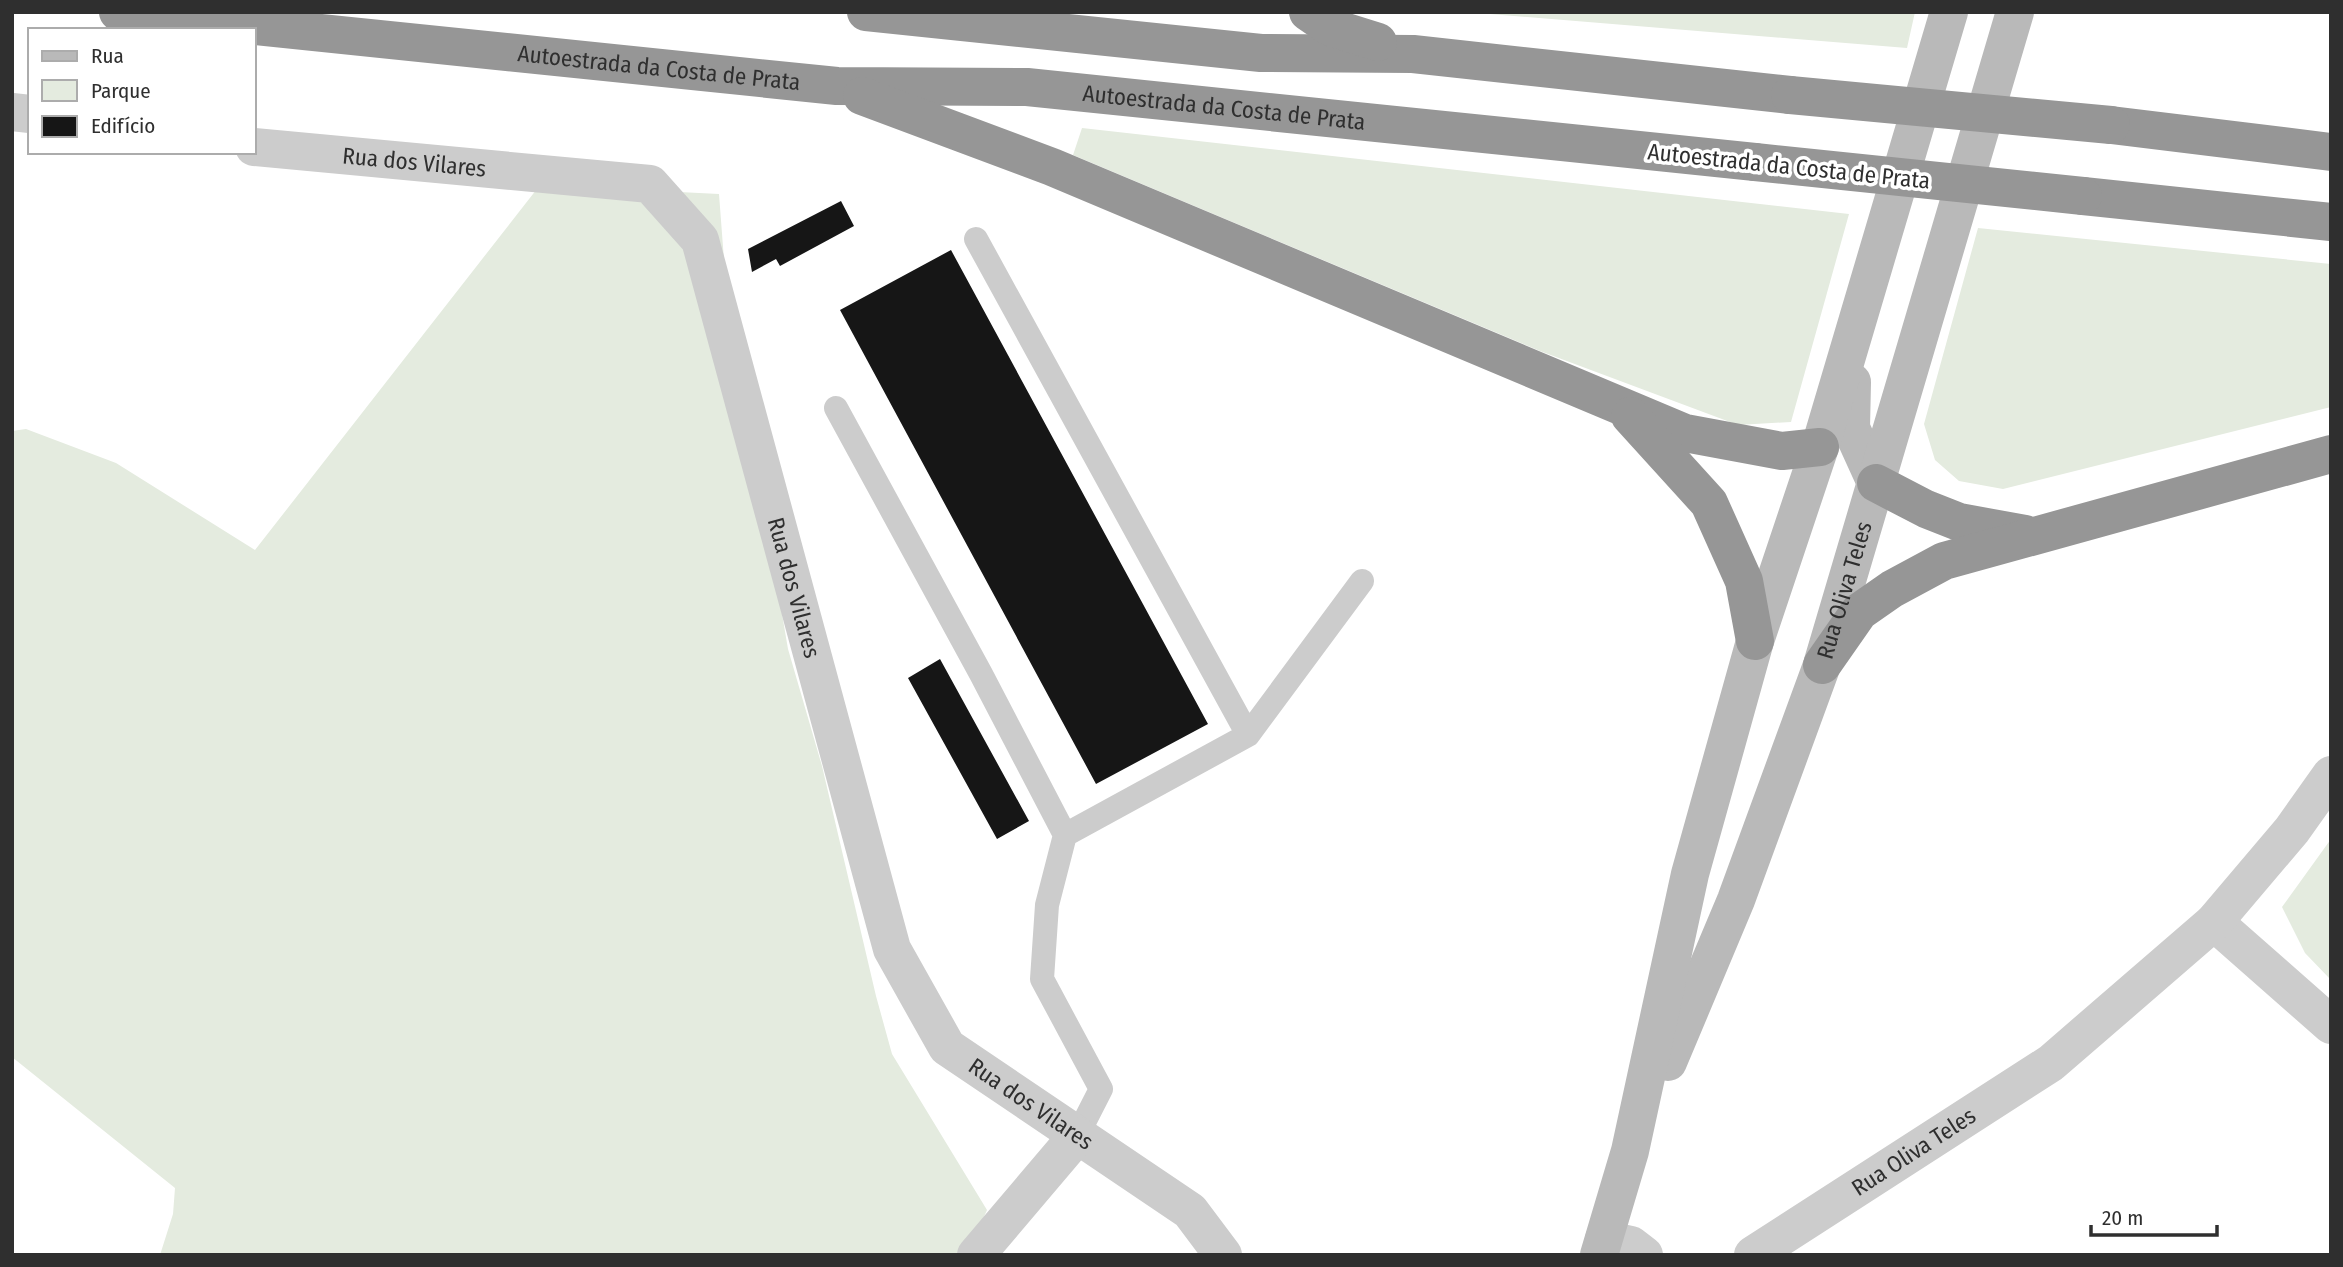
<svg xmlns="http://www.w3.org/2000/svg" width="2343" height="1267" viewBox="0 0 2343 1267" font-family="'Fira Sans Condensed',sans-serif">
<style>
.green{fill:#e4ebdf}
.building{fill:#161616}
.lines{fill:none;stroke-linecap:round;stroke-linejoin:round}
.lane{stroke:#ccc;stroke-width:24}
.street{stroke:#ccc;stroke-width:38}
.secondary{stroke:#b9b9b9;stroke-width:38}
.highway{stroke:#969696;stroke-width:38}
.highway-bridge{stroke:#969696;stroke-width:38}
.labels{text-anchor:middle;stroke-width:7;stroke-linejoin:round;paint-order:stroke}
.street-label{font-size:23px;fill:#2f2f2f;stroke:#fff}
</style>
<rect width="100%" height="100%" fill="#fff"/>
<!-- green -->
<path class="green" d="M1466,12h449l-8,36z
M1082,128l767,86 -58,208 -53,3 -198,-74 -467,-196z
M540,185l179,9 7,92 62,363 34,117 54,230 16,58 95,156 -20,45h-807l13,-41 2,-26 -163,-131v-626l14,-2 90,34 139,87z
M1978,228l353,36v143l-328,82 -44,-8 -24,-21 -11,-36z
M2331,839v141l-26,-27 -23,-46z"/>
<!-- building -->
<path class="building" d="M841,201l13,25 -74,40 -4,-7 -24,13 -4,-23z
M951,250l257,474 -112,60 -256,-474z
M940,659l89,162 -32,18 -89,-161z"/>
<g class="lines">
<!-- lane -->
<path class="lane" d="M976,239l272,496
M836,408l145,266 84,161 -18,70 -5,74 59,110 -24,47
M1065,835l183,-100 114,-154"/>
<!-- street -->
<g class="street">
<path d="M12,112l18,2"/>
<path id="s1" d="M254,147l396,37 50,56 192,709 55,98 243,164 33,44"/>
<path d="M2214,922l117,103"/>
<path d="M1604,1239l27,6 13,10"/>
<path d="M976,1255l101,-119"/>
<path id="s2" d="M1753,1255l298,-192 163,-141 78,-92 39,-55"/>
</g>
<!-- secondary -->
<g class="secondary">
<path d="M1852,382l-1,46 25,55"/>
<path id="s3" d="M1668,1062l68,-162 86,-235 193,-653"/>
<path d="M1599,1255l31,-104 60,-277 65,-233 65,-194 129,-435"/>
</g>
<!-- highway -->
<g class="highway">
<path id="s4" d="M118,12l719,74 190,1 728,75"/>
<path d="M866,12l395,41 152,1 377,41"/>
<path d="M1308,12l22,15 48,15"/>
<path d="M862,96l190,71 633,266 97,18 38,-4"/>
<path d="M2111,125l220,27"/>
<path d="M2083,196l248,26"/>
<path d="M1630,416l79,87 35,78 11,60"/>
<path d="M1876,483l50,26 33,13 66,12"/>
<path d="M1822,665l37,-53 33,-23 52,-28 387,-107"/>
</g>
<!-- highway-bridge -->
<path class="highway-bridge" d="M1790,95l321,30
M1755,162l328,34"/>
</g>
<g class="labels">
<!-- street labels -->
<g class="street-label">
<text dy="8" stroke="none"><textPath href="#s4" startOffset="544">Autoestrada da Costa de Prata</textPath></text>
<text dy="8" stroke="none"><textPath href="#s4" startOffset="1111">Autoestrada da Costa de Prata</textPath></text>
<text dy="8" stroke="none"><textPath href="#s1" startOffset="161">Rua dos Vilares</textPath></text>
<text transform="translate(1789 166) rotate(6)" y="8">Autoestrada da Costa de Prata</text>
<text dy="8" stroke="none"><textPath href="#s1" startOffset="833">Rua dos Vilares</textPath></text>
<text dy="8" stroke="none"><textPath href="#s3" startOffset="504">Rua Oliva Teles</textPath></text>
<text dy="8" stroke="none"><textPath href="#s1" startOffset="1421">Rua dos Vilares</textPath></text>
<text dy="8" stroke="none"><textPath href="#s2" startOffset="191">Rua Oliva Teles</textPath></text>
</g>
</g>
<!-- border -->
<rect width="2343" height="1267" fill="none" stroke="#2f2f2f" stroke-width="28"/>
<!-- legend -->
<rect x="28" y="28" width="228" height="126" fill="#ffffff" stroke="#acacac" stroke-width="2"/>
<rect x="42" y="51" width="35" height="10" fill="#b9b9b9" stroke="#acacac" stroke-width="2"/>
<text x="91" y="63" font-size="21" fill="#2f2f2f">Rua</text>
<rect x="42" y="80" width="35" height="21" fill="#e4ebdf" stroke="#acacac" stroke-width="2"/>
<text x="91" y="98" font-size="21" fill="#2f2f2f">Parque</text>
<rect x="42" y="116" width="35" height="21" fill="#161616" stroke="#acacac" stroke-width="2"/>
<text x="91" y="133" font-size="21" fill="#2f2f2f">Edifício</text>
<!-- scale -->
<path d="M2091 1225v10h126v-10" fill="none" stroke="#2f2f2f" stroke-width="3.5"/>
<text x="2102" y="1225" font-size="21" fill="#2f2f2f" stroke="#ffffff" stroke-width="5" paint-order="stroke">20 m</text>
</svg>
